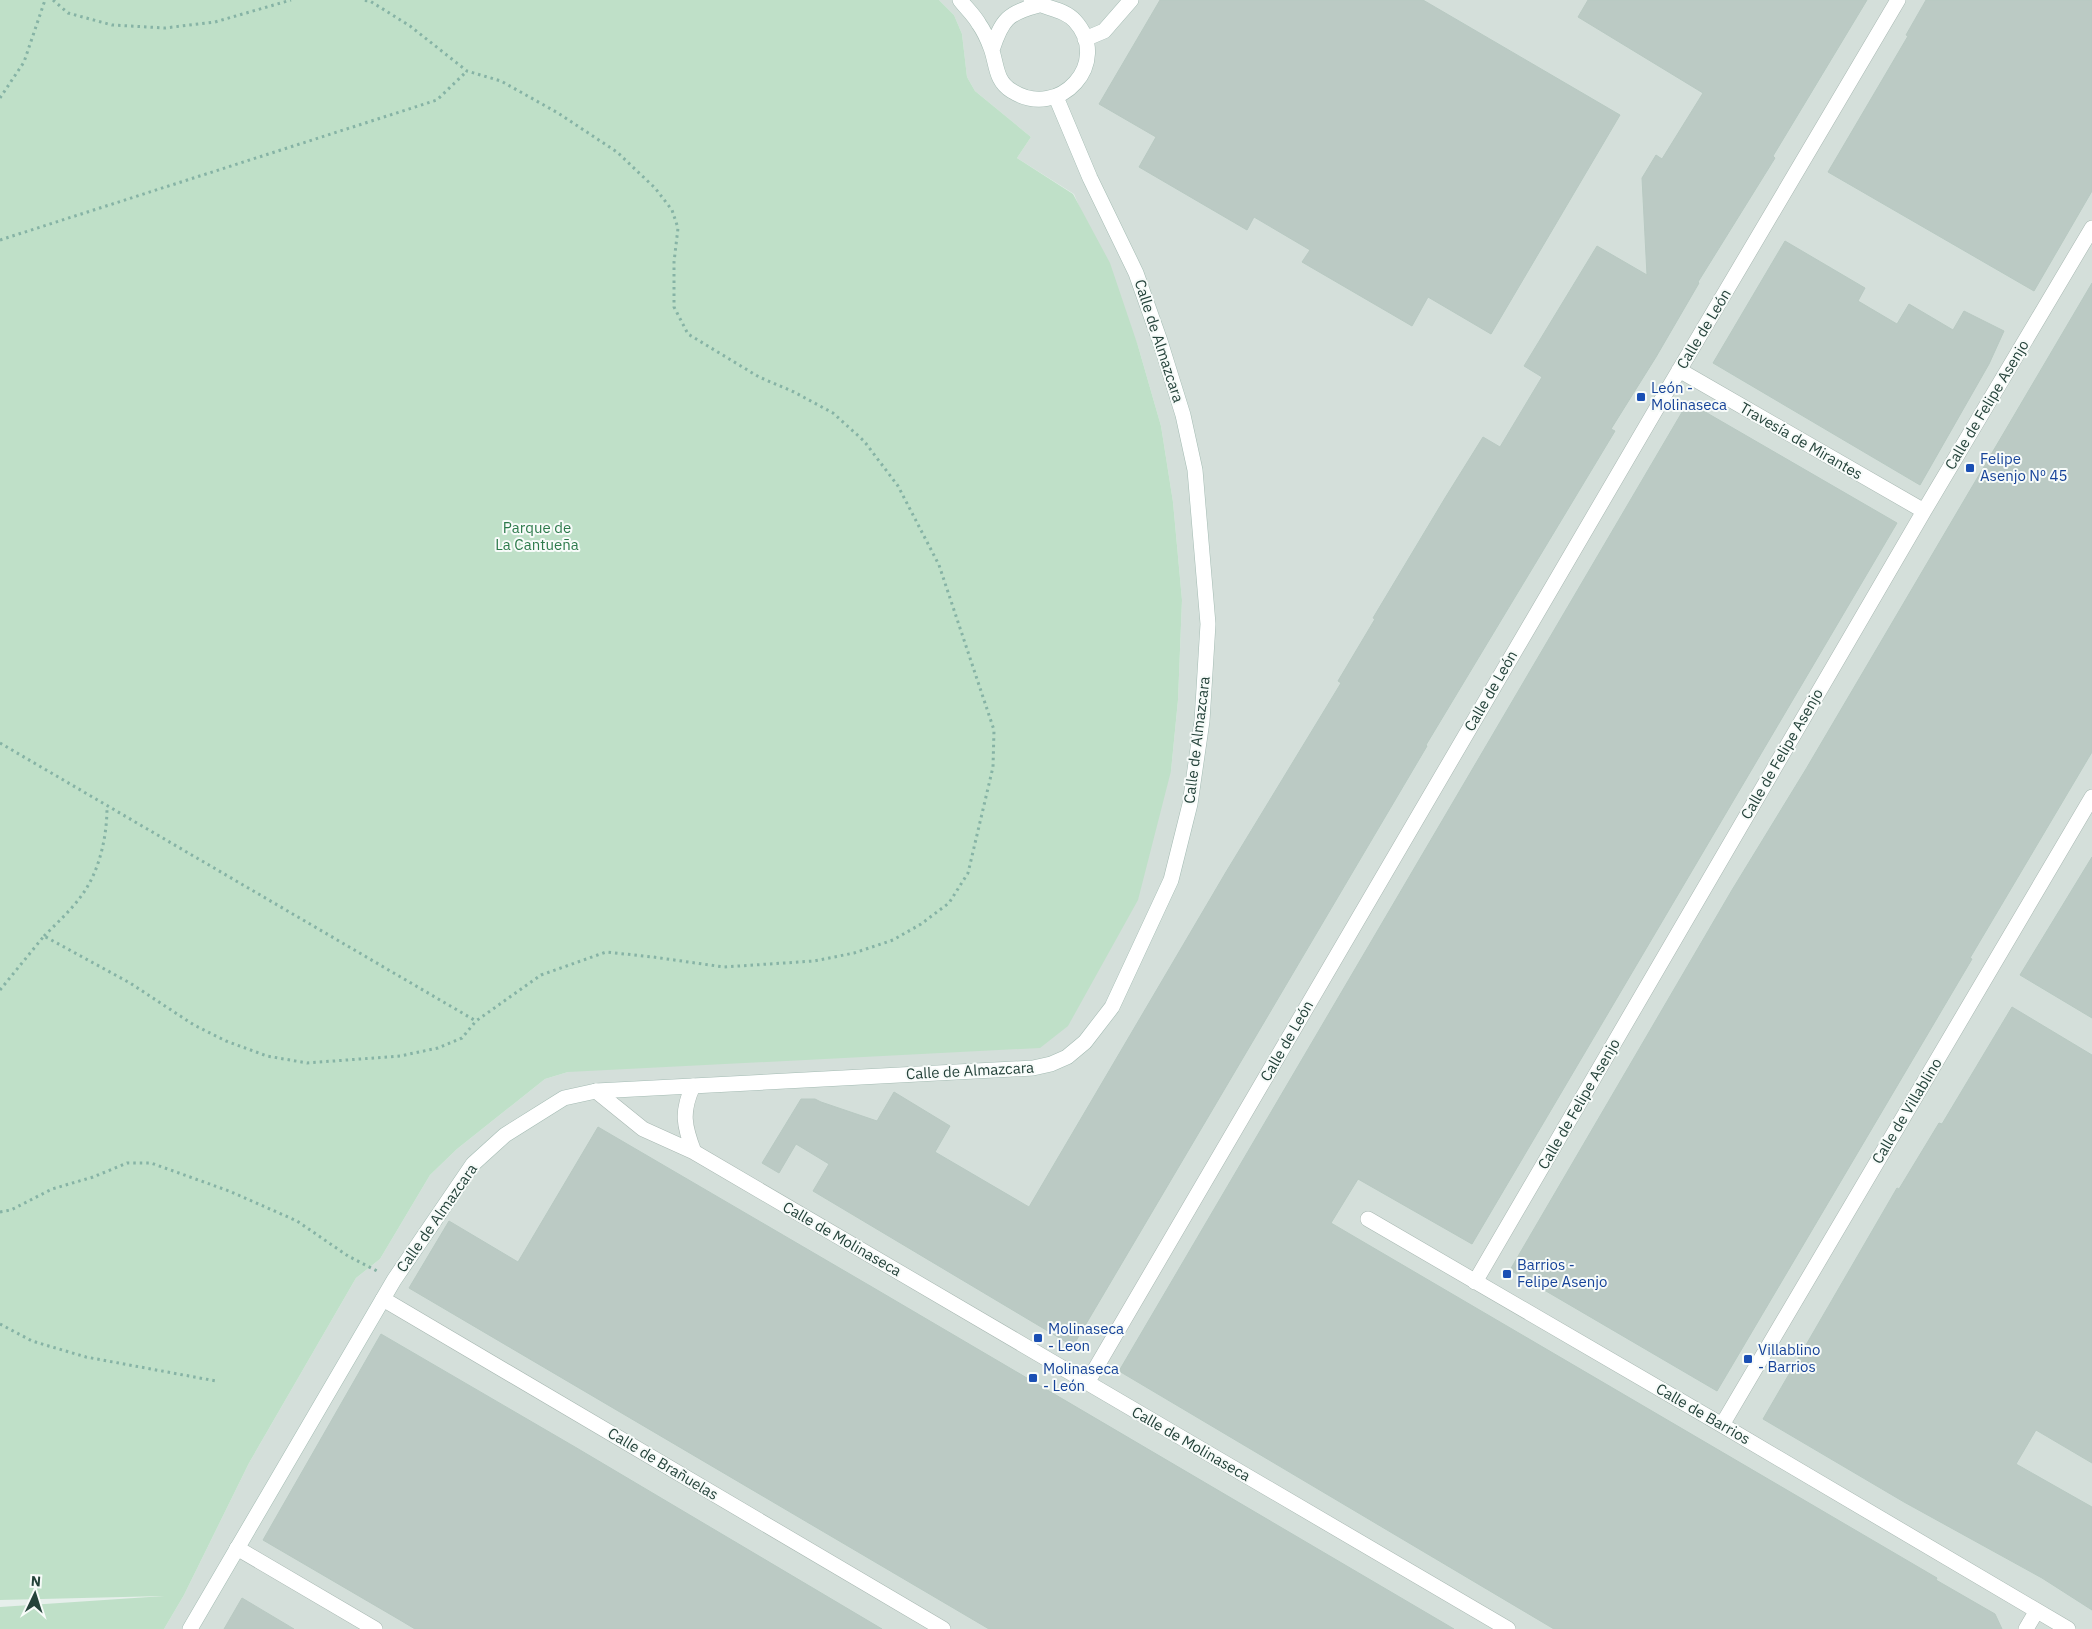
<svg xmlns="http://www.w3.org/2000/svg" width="2092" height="1629" viewBox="0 0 2092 1629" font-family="'IBM Plex Sans',sans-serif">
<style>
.built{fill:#d4dfda}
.green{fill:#bfe0c8}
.building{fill:#bbcac4;stroke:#b8c9c2}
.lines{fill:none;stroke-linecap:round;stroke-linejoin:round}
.street-casing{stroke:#a8b8b2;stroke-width:16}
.secondary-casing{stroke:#a4bbb3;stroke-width:16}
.path{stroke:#86b3a5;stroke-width:3;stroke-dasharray:2.5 4;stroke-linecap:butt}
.street{stroke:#fff;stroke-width:15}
.secondary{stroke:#fff;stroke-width:15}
.transit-dot{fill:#1a4fb4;stroke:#f7fbf9;stroke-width:2}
.labels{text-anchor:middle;stroke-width:4;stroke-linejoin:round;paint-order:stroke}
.street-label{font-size:15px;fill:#24423a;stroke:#f7fbf9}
.transit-label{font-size:15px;fill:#164399;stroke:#f7fbf9;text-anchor:start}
.park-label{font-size:15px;fill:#2d7a4b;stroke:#f7fbf9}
</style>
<rect width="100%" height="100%" fill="#e6efeb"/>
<!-- built -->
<path class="built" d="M939,0h1153v1629h-1928l20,-34 65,-132 107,-185 24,-19 50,-84 27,-26 88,-70 23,-7 603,-301 7,-71 4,-100 -9,-98 -12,-76 -23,-80 -64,-152 -57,-36 14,-21 -56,-46 -8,-14 -5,-43 -8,-19z"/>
<!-- green -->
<path class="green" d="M0,0h939l15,15 8,19 5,43 8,14 56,46 -14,21 56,36 37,69 28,83 23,80 12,76 9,98 -4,100 -7,71 -33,129 -70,126 -28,22 -472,24 -23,7 -88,70 -27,26 -50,84 -24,19 -107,185 -65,132 -20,34h-164v-22l164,-11 -164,4z"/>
<!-- building -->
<path class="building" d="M1160,0h263l197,115 -129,219 -63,-37 -16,29 -110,-64 8,-12 -56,-33 -7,13 -108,-63 17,-30 -57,-33z
M1588,0h279l-94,156 2,2 -77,124 1,1 -43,74 -45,72 4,2 -189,314 1,1 -354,600 -260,-155 16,-27 -33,-20 -17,29 -17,-10 39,-64h14l6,3 56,19 17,-29 56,34 -15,26 94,55 197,-335 115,-189 -3,-2 37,-62 -2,-1 72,-120 38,-61 17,10 42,-70 -18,-11 73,-120 50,29 -5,-97 14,-23 6,4 41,-66 -125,-76z
M1926,0h166v191l-58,100 -206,-119 80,-136 -2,-1z
M1785,241l80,47 -7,13 39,23 12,-20 44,26 11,-19 40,20 -15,33 -69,121 -207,-122z
M2092,283v469l-122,206 2,1 -255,432 -207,-121 222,-380 74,-121z
M1688,402l209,121 -425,721 -114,-65 -27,44 606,355 -1,2 59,34 7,15h-448l-435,-258z
M2092,857v161l-72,-43z
M2012,1007l80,48v408l-56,-33 -20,34 76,43v103l-50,-32 -138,-76 -141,-83 134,-231 2,1 40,-66 3,1z
M598,1127l274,160 582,342h-465l-580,-341 40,-67 69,41z
M381,1334l194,113 307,182h-467l-15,-9 -137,-80z
M242,1598l52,31h-70z"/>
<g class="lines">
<defs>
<path id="street" d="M1679,370l245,141
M693,1086c-12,26 -9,40 1,66
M596,1091l47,38 51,23 814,477
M1368,1219l354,206 346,204
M1475,1282l449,-771 168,-283
M383,1299l560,330
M1087,1383l571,-977 240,-406
M1722,1425l370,-628
M237,1548l138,81
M2026,1629l10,-17"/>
<path id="secondary" d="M960,0c6,8 14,15 19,24 5,7 9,16 12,24 6,16 4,33 21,43 48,30 100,-29 63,-70 -12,-13 -30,-12 -44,-21
M1085,39l19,-8 27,-31
M992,50c10,-31 16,-37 47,-45
M190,1629l204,-349 79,-116 32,-29 59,-37 32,-7 437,-23 18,-4 16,-7 18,-15 27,-35 59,-127 19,-76 12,-83 6,-97 -13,-154 -12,-55 -23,-74 -24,-68 -46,-95 -34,-81"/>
</defs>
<!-- street casing -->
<use href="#street" class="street-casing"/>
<!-- secondary casing -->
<use href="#secondary" class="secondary-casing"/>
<!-- path -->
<path class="path" d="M53,0l15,13 44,12 53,3 50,-6 76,-22
M0,98l24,-36 21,-62
M0,240l437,-140 30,-29
M0,743l476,278
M44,936c12,-12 25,-24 35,-37 20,-25 28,-61 28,-92
M0,990l44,-54 86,47 64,42 32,16 41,15 40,7 93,-7 38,-8 24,-10 14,-17 65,-46 65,-23 47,5 71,10 90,-6 40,-8 39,-13 28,-16 28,-21 19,-30 25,-106 1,-37 -55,-165 -41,-79 -34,-45 -31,-28 -39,-21 -35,-15 -71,-43 -14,-27v-45l4,-34 -6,-18 -17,-22 -38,-36 -59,-39 -57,-32 -34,-10 -57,-45 -40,-25 -9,-1
M0,1212l11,-2 41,-21 41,-12 34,-14h24l78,28 68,30 51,35 31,16
M0,1324l32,17 54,16 130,24"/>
<!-- street -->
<use href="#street" class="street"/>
<!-- secondary -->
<use href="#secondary" class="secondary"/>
</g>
<!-- markers -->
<g class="transit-dot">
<rect x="1636" y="392" width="10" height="10" rx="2.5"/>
<rect x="1965" y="463" width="10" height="10" rx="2.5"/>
<rect x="1502" y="1269" width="10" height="10" rx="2.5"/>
<rect x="1033" y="1333" width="10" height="10" rx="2.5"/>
<rect x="1743" y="1354" width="10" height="10" rx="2.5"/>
<rect x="1028" y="1373" width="10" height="10" rx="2.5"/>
</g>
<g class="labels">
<!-- street labels -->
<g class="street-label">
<text transform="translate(1704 329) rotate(-59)" y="5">Calle de León</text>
<text transform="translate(1159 341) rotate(72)" y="5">Calle de Almazcara</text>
<text transform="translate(1987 405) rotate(-59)" y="5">Calle de Felipe Asenjo</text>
<text transform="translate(1801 441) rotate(30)" y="5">Travesía de Mirantes</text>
<text transform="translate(1491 691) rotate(-60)" y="5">Calle de León</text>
<text transform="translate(1197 740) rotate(-83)" y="5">Calle de Almazcara</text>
<text transform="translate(1782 754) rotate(-60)" y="5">Calle de Felipe Asenjo</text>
<text transform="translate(1287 1041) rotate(-60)" y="5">Calle de León</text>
<text transform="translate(970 1071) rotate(-3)" y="5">Calle de Almazcara</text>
<text transform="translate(1579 1104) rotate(-60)" y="5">Calle de Felipe Asenjo</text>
<text transform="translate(1907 1111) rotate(-59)" y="5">Calle de Villablino</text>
<text transform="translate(437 1218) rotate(-55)" y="5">Calle de Almazcara</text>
<text transform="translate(842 1239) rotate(30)" y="5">Calle de Molinaseca</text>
<text transform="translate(1703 1414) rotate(30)" y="5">Calle de Barrios</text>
<text transform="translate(1191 1444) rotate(30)" y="5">Calle de Molinaseca</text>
<text transform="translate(663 1464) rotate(31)" y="5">Calle de Brañuelas</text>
</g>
<!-- transit labels -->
<g class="transit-label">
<text x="1651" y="393">León -<tspan x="1651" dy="17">Molinaseca</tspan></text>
<text x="1980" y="464">Felipe<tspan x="1980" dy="17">Asenjo Nº 45</tspan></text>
<text x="1517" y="1270">Barrios -<tspan x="1517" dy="17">Felipe Asenjo</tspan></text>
<text x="1048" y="1334">Molinaseca<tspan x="1048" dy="17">- Leon</tspan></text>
<text x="1758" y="1355">Villablino<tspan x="1758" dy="17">- Barrios</tspan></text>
<text x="1043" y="1374">Molinaseca<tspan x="1043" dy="17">- León</tspan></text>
</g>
<!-- park labels -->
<g class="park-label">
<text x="537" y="533">Parque de<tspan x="537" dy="17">La Cantueña</tspan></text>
</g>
</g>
<!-- north arrow -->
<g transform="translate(35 1594) rotate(4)" stroke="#f7fbf9" stroke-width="4" paint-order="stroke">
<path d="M0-4L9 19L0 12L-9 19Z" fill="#24423a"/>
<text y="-8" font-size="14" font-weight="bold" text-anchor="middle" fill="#24423a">N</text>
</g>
</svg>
